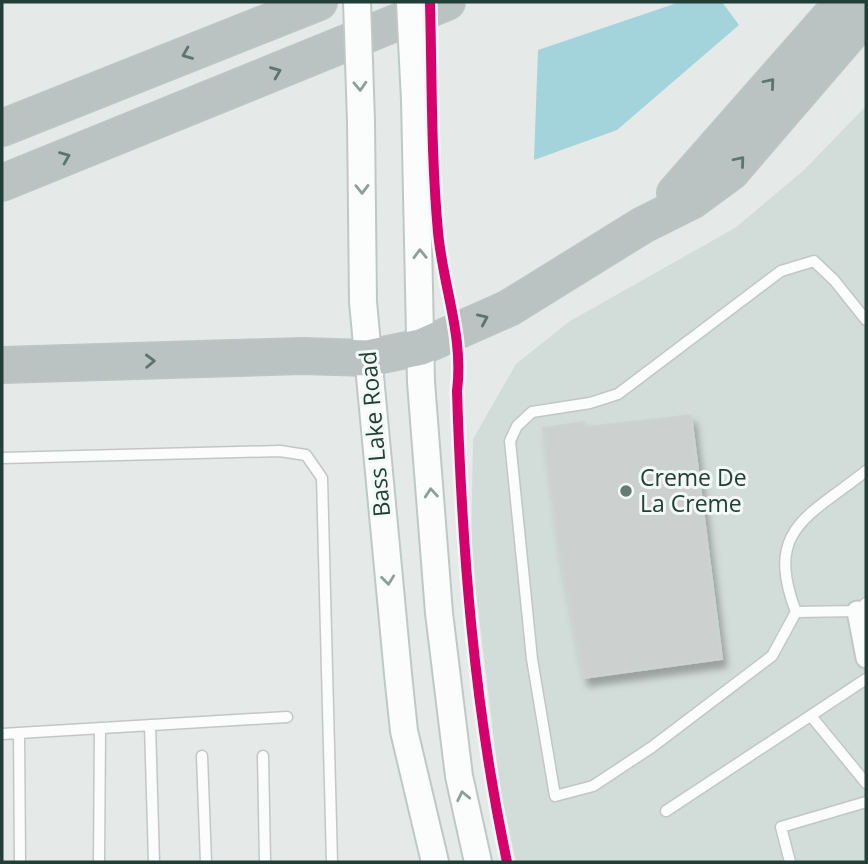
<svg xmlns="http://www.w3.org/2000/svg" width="868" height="864" viewBox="0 0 868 864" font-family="'Open Sans',sans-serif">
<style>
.built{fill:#d2dcd8}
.water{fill:#a3d4db}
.building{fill:#ccd1cf;stroke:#cdd3d1;stroke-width:2;filter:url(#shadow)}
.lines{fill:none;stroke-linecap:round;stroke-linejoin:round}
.lane-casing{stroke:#c2c7c5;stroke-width:13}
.street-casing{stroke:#c2c7c5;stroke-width:23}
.secondary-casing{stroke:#c0c8c5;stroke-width:30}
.highway-casing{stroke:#bcc6c3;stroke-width:38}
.lane{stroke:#fbfcfc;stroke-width:10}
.street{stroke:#fbfcfc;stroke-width:19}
.secondary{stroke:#fbfcfc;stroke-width:26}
.highway{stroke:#bac3c1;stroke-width:35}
.secondary-bridge-casing{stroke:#c0c8c5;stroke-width:30;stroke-linecap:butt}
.secondary-bridge{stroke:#fbfcfc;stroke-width:26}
.cycleway-casing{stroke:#f3f9f6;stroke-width:15}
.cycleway{stroke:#d6006c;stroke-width:10}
.oneway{stroke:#5e746e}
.oneway2{stroke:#8e9e99}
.poi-dot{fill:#667b74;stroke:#f3f9f6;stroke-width:2.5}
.labels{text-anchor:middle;stroke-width:6;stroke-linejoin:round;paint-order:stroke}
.street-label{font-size:23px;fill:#213f36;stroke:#f3f9f6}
.poi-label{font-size:23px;fill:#213f36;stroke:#f3f9f6;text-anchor:start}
</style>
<defs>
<filter id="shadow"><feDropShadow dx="4.5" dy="8" stdDeviation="3.5" flood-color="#0004"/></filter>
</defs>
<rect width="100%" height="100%" fill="#e5eae8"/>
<!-- built -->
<path class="built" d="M866,106v756h-350l-16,-74 -29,-236 2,-113 43,-75 54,-43 165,-93 68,-57z"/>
<!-- water -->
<path class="water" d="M680,2h42l17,23 -122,105 -83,30 4,-110z"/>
<!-- building -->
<path class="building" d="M691,415l31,244 -138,19 -24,-123 -17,-127 41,-6 1,5z"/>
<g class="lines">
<defs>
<path id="lane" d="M866,320l-32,-40 -20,-19 -33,10 -163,123 -28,9 -58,9 -15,14 -7,15 22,218 23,137 38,-10 59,-39 120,-91 24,-44c-32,-83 12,-95 70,-141
M2,458l278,-7 26,4 16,23 10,384
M796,612l61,-1 9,-8
M811,716l55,67
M150,725l4,137
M19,733l1,129
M2,734l285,-17
M202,756l4,106
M263,756l2,106
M666,811l200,-132
M99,862l1,-134
M790,862l-9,-35 85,-25"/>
<path id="street" d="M857,611l9,47"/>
<path id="secondary" d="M415,100l6,282 18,231 20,163 19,86
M361,121l2,181 35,372 6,57 31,131"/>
<path id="highway" d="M2,128l317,-126
M2,183l445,-181
M675,193l168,-191
M2,365l300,-9 66,2 53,-11 88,-39 134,-83 50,-25 38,-28 135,-157"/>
</defs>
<!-- lane casing -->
<use href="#lane" class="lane-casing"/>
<!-- street casing -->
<use href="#street" class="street-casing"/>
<!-- secondary casing -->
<use href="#secondary" class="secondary-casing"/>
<!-- highway casing -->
<use href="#highway" class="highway-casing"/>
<!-- lane -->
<use href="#lane" class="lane"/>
<!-- street -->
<use href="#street" class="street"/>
<!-- secondary -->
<use href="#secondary" class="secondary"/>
<!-- highway -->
<use href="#highway" class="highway"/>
<defs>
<path id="secondary-bridge" d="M357,2l4,119
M410,2l5,98"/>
</defs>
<!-- secondary-bridge casing -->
<use href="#secondary-bridge" class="secondary-bridge-casing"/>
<!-- secondary-bridge -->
<use href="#secondary-bridge" class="secondary-bridge"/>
<defs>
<path id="cycleway" d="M430,2c2,77 1,154 8,230 5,55 26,104 19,159 5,159 17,315 50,471"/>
</defs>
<!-- cycleway casing -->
<use href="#cycleway" class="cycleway-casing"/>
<!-- cycleway -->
<use href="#cycleway" class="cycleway"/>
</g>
<!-- one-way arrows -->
<defs><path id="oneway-chevron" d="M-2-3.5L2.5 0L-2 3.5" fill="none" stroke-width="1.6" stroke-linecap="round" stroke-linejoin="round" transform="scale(1.75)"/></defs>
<g class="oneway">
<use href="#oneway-chevron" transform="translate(187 54) rotate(158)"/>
<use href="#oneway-chevron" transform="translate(276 72) rotate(-22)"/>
<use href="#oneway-chevron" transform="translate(770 83) rotate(-50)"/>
<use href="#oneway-chevron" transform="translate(65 157) rotate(-22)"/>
<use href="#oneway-chevron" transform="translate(740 161) rotate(-50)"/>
<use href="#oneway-chevron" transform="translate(483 319) rotate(-24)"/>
<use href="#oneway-chevron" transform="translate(150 361) rotate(-2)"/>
</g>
<g class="oneway2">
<use href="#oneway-chevron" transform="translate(360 86) rotate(88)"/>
<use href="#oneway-chevron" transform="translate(362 189) rotate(89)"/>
<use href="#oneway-chevron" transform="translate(420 254) rotate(-91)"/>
<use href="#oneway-chevron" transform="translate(431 493) rotate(-95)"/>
<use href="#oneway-chevron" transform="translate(388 580) rotate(84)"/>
<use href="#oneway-chevron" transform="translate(463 796) rotate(-102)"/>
</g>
<!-- markers -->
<circle class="poi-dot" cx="626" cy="491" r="7"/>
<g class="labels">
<!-- street labels -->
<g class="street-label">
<text transform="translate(375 434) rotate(-95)" y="8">Bass Lake Road</text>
</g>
<!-- poi labels -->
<g class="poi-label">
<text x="640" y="486">Creme De<tspan x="640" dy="26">La Creme</tspan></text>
</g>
</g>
<!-- border -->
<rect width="868" height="864" fill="none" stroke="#213f36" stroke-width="7"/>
</svg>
